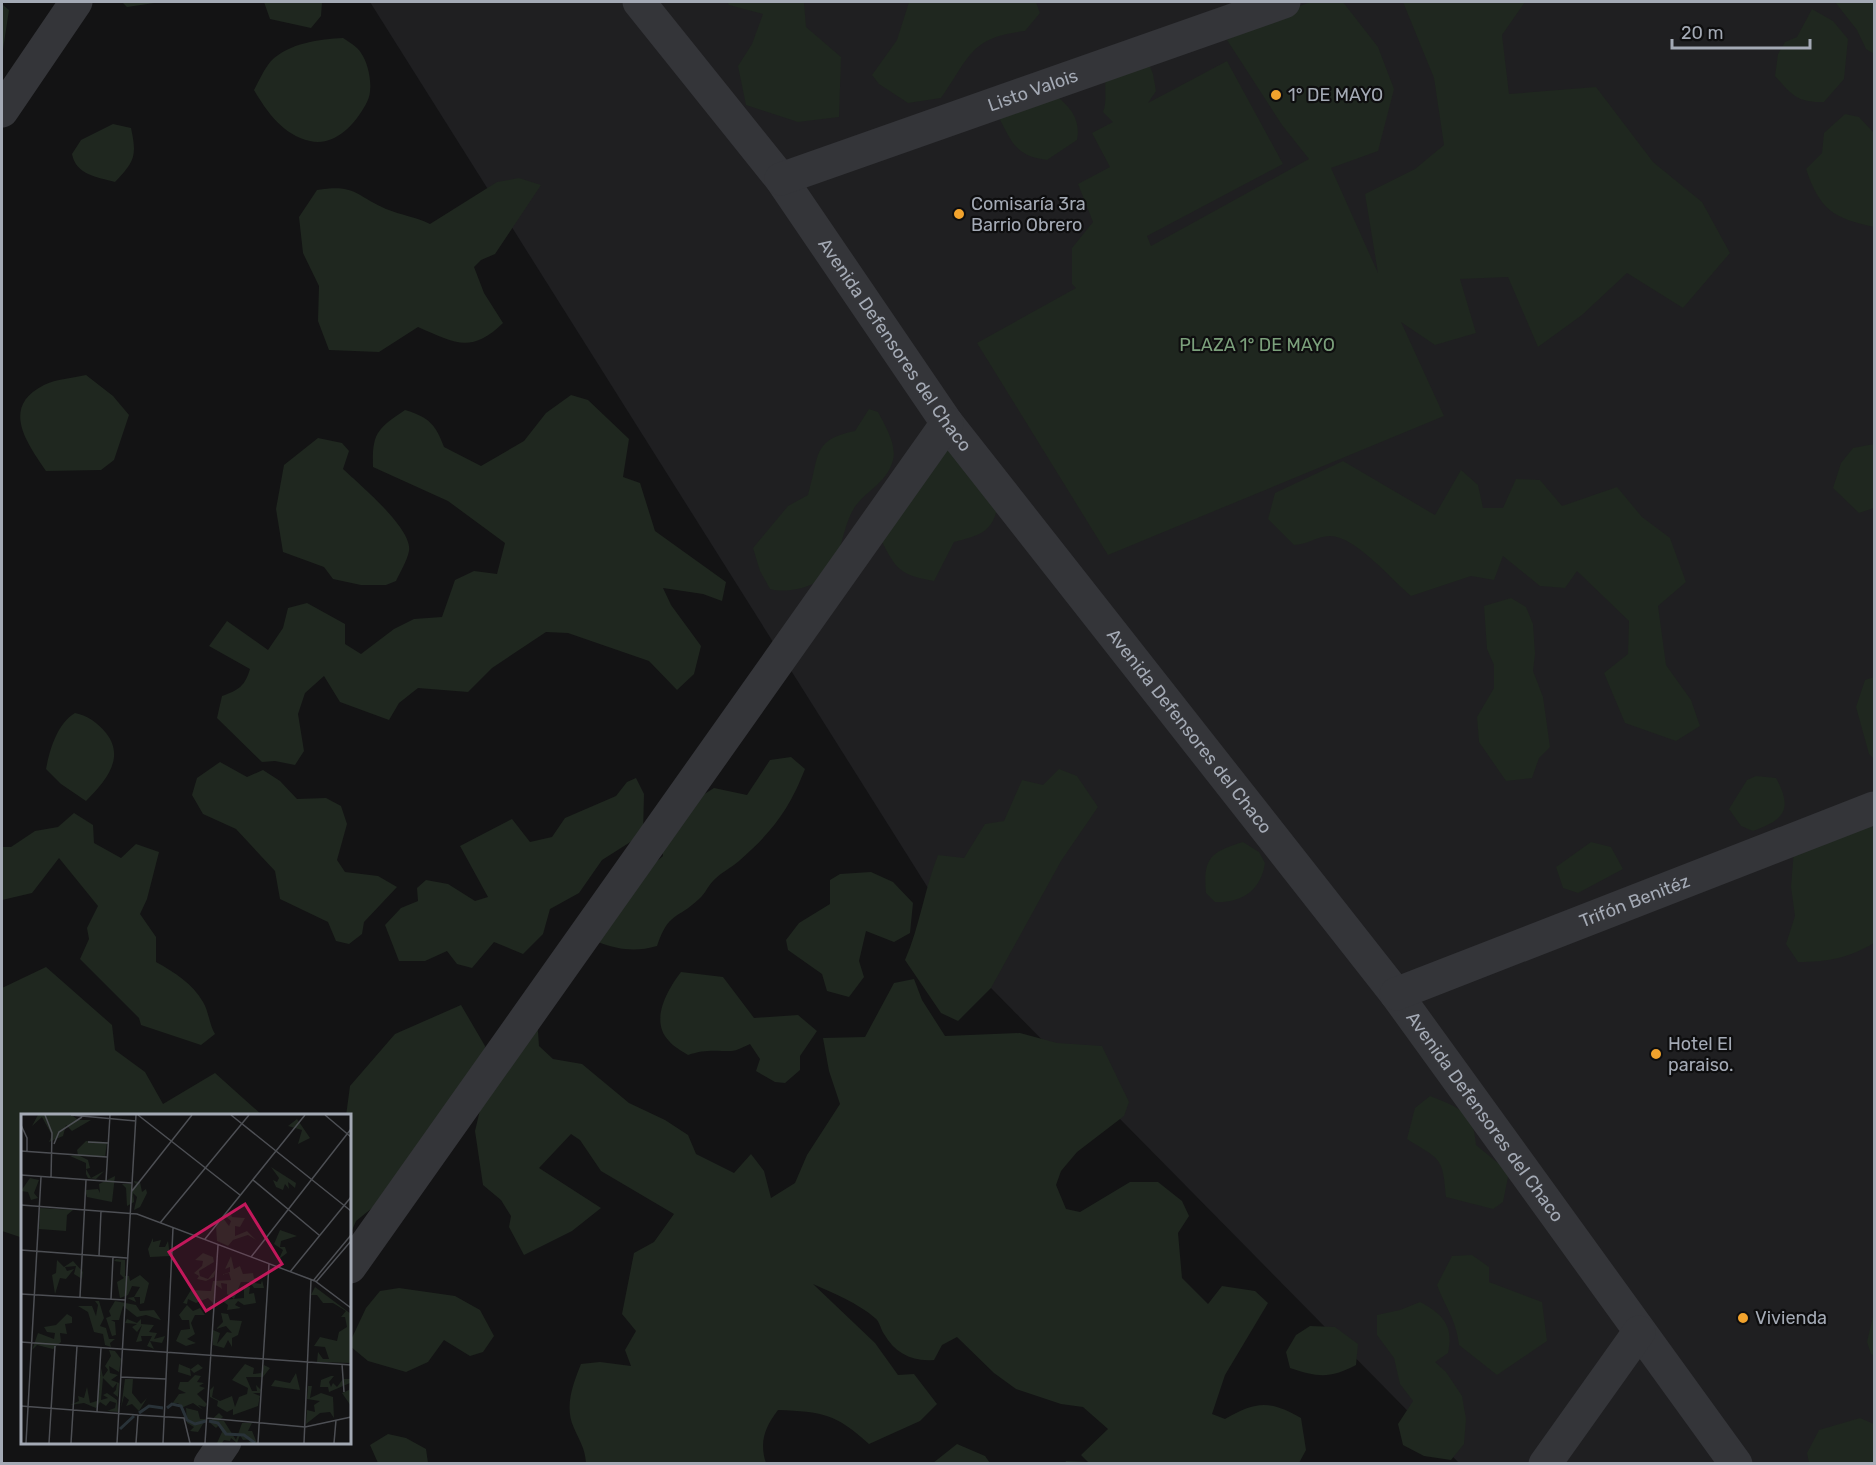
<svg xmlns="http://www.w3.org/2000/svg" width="1876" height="1465" viewBox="0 0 1876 1465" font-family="Rubik,sans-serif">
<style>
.built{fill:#1f1f21}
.green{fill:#1f271f}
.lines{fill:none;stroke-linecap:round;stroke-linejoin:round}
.minor{stroke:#343539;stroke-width:33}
.poi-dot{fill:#f2a32d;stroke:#0e0e0f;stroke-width:2}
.labels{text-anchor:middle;stroke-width:4.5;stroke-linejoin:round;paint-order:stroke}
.street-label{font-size:18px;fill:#a4aab5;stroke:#0e0e0f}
.poi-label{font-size:18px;fill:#a4aab5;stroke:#0e0e0f;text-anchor:start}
.park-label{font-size:18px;fill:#7ba07b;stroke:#0e0e0f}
.inset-river{fill:none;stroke:#293238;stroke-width:3}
.inset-road{fill:none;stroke:#4d4f54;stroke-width:1.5}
.view{fill:#c2185b;fill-opacity:0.15;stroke:#c2185b;stroke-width:3}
.inset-edge{fill:none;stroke:#a4aab5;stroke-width:3}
</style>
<rect width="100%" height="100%" fill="#131314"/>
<!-- built -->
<path class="built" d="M370,2h1504v1461h-415l-468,-475z"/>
<!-- green -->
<path class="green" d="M122,2h39l-34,5z
M264,2h58l-1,14 -10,12 -41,-9z
M727,2h77l2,25 35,30 -2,60 -41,5 -52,-17 -8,-39 14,-22 11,-30 -34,-9z
M909,2h127l4,11 -15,18c-55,6 -55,26 -84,67l-33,5 -29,-19 -7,-9 25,-35z
M1311,2h32l35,45 16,42 -16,62 -47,17 47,105 -13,-79 50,-25 29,-24 -10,-67 -31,-76h122l-23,33 7,59 87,-7 57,75 49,40 28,51 -47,55 -56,-35 -45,42 -44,32 -30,-70 -48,2 16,54 -41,12 -34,-23 43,94 -336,139 -131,-212 99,-55 -4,-4v-36l21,-26 -15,-38 32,-17 -18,-34 21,-11 -10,-10c5,-12 0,-26 4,-42l41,-8 5,12 3,17 -8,12 79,-42 56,103 -136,72 4,10 158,-87 -27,-34 -55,-85 45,-24z
M1835,2h39v52l-8,-5 -9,-19z
M2,4l7,6 -7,46z
M1812,9l21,12 15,18 -4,40 -20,23c-27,1 -32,-7 -49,-26l3,-22 7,-12 12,-5z
M343,38c6,4 15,9 18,15 8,11 13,36 6,49 -10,20 -31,45 -57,39 -27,-6 -43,-29 -56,-51 5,-9 10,-21 17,-29 18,-18 49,-22 72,-23z
M1053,93c17,14 28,25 24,47l-30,20c-32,-4 -35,-18 -49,-44z
M1845,114l14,3 15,16v97v-3c-41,-9 -54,-17 -68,-58l16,-16 2,-20z
M113,124l18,4c6,28 4,33 -16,54 -18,-5 -39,-7 -43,-28l9,-14z
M519,178l22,7 -46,69 -14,6 -7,7 10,26 19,30c-32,31 -48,20 -85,4l-39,25 -50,-2 -11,-29 1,-35 -16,-33 -4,-36 18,-27c39,-6 37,5 69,19 15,6 30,8 44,15l67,-42z
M86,375l27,21 16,19 -15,45 -13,10 -55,1c-19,-28 -46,-64 -2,-86 12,-6 29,-7 42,-10z
M571,395l17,5 41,39 -6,38 17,6 15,48 71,51 -4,19 -19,-7 -40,-6 8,17 30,41 -7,28 -17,16 -28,-29 -81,-28 -22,-1 -54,36 -24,24 -50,-4 -19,15 -10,17 -49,-18 -16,-26 -19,17 -7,21 6,37 -9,14 -20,-4 -13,1 -45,-44 5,-22c17,-6 23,-10 28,-27l-41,-23 18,-25 41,29 15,-22 5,-20 19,-5 38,21v20l16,10 33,-25 20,-10 28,-2 13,-37 19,-9 23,3 8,-31 -57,-42 -75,-34c-1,-34 4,-38 32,-57 24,7 31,15 39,37l37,19 43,-25 22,-28z
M869,409l9,3c7,13 19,33 15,48 -6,24 -29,31 -40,50 -10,17 -12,46 -24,61 -12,16 -40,23 -59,18l-10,-18 -7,-23 35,-42 20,-11c12,-39 3,-55 47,-64z
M318,438l24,5 7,8 -6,18c16,15 70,60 66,82 -2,10 -9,21 -13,30l-10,4h-25l-28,-6 -9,-12 -41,-15 -7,-43 8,-44z
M948,444l50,60c-5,29 -18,31 -44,38l-20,39c-37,-6 -39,-14 -56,-47z
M1874,444v64l-15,5 -26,-25 8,-25 12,-15z
M1343,461l92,54 26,-45 17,15 5,23h20l13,-29 24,1 22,26 55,-19 25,30 28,21 16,44 -28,24 8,59 25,35 9,26 -24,15 -51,-18 -21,-50 24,-19 1,-33 -52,-50 -12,17 -25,-2 -37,-30 -9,24 -23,-4 -60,20c-20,-17 -56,-60 -81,-60 -13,0 -23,9 -36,9l-26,-26 7,-26z
M1511,598l15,9 7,17 2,30 -2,17 10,26 7,50 -11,11 -7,20 -26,3 -27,-39 -2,-25 17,-29v-23l-7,-16 -3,-43z
M1874,677v82l-5,-5 -13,-47 9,-27z
M75,713c13,3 22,9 31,20 20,25 -1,49 -20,68l-25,-17 -15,-15c4,-20 11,-45 29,-56z
M791,757l14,12c-16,41 -33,63 -66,92 -8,7 -19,12 -26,20 -5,5 -8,13 -14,18 -22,21 -30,12 -42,47 -21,6 -38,4 -59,-4l33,-59 32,-27 -3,-28 30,-25 24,-15 33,7 23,-35z
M220,762l27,15 16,-7 17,11 17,18 29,-1 15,8 6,18 -10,36 8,12 33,4 19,11 -33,35 -2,12 -13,10 -13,-3 -8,-19 -48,-23 -5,-28 -39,-42 -33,-15 -11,-19 5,-17z
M1059,769l18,7 21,31 -37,54 -70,127 -33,33 -17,-8 -36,-53c15,-34 19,-70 33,-105l26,3 21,-34 19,-3 18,-41 21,5z
M1756,776l20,2c17,31 9,42 -23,53l-12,-5 -12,-17 18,-29z
M636,778l8,16 -1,40 -41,26 -23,33 -29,16 -7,25 -20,20 -29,-12 -22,26 -15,-4 -10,-13 -22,10h-26l-14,-36 16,-17 17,-7 -1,-13 9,-8 22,4 27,17 13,-4 -28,-51 52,-27 18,23 22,-5 13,-19 51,-22 11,-14z
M1842,809l32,19v115c-25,15 -46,19 -76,19l-12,-18 9,-28 -4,-29 3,-38z
M74,813l19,12 1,18 27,15 15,-14 23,8 -12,47 -7,15 16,23v25c18,10 37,22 47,40 6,10 6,22 12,32l-14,11 -60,-20 -2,-7 -59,-59 9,-20 -2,-11 11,-22 -39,-48 -27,35 -30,7v-53h9l24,-16 23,-4z
M1243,842l16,10 6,11c-4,27 -22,40 -50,39l-9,-9c-3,-35 4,-41 37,-51z
M1591,842l20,5 12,22 -45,24 -15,-5 -7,-21z
M871,872l22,10 20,21 -3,30 -16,9 -28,-11 -7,30 5,16 -15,20 -22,-6 -5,-17 -34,-24 -2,-10 13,-17 31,-19v-24l10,-6z
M46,967l66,58 3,25 30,22 18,32 52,-31 47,42 -240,1 -2,121 -18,-6v-243z
M681,972l42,5 31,41 44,-3 19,16 -17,25v14l-15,13 -10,-1 -19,-11 4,-12 -10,-15c-5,2 -13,7 -19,7 -16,0 -26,-2 -43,4 -6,-4 -14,-8 -19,-14 -20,-20 -1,-52 12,-69z
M914,979l8,21 23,36 75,-3 37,10 45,3 27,56 -5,14 -47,36 -16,19 -5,14 10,24 14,3 50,-30h28l24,19 7,15 -11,17 4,45 26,26 14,-18 33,5 13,12 -43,72 -13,39 13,5c31,-18 45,-19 76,-1l5,32 -7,13h-234l1,-2 22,1 -7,-7 27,-26 -25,-22 -22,-3 -45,-15 -22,-16 -37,-36 -15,8 -8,15c-22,2 -39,-7 -50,-26 -4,-6 -4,-12 -9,-16 -17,-15 -42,-25 -62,-34l62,59 23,32 16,-1 23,30 -17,17 -51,23c-34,-31 -46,-32 -91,-34 -13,17 -19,32 -12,53h-180c-1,-15 -6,-21 -12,-35 -10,-21 -1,-44 7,-64l19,-2 31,4 -6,-16 11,-19 -14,-17 12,-61 20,-11 20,-28 -73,-43 -21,-31 -9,-6 -32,34 62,40 -29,23 -48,24 -15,-28 2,-11 -10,-16 -18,-15 -8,-54 5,-21 57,-92 2,28 14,13 29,5 47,39 36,17 23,15 8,19 38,19 17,-19 13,17 7,27 24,-15 12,-28 33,-51 -11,-33 -6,-33 42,-1 29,-54z
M461,1005l24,41 -1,31 -66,94 -62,50 -6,14v-119h-4l4,-30 45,-52z
M1430,1096c28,11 44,16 46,49l33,27 -6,30 -10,7 -47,-12c-3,-41 -6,-37 -39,-58l8,-31z
M1472,1255l17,12v15l53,20 5,39 -50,34 -38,-30c-3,-26 -13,-36 -22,-60l15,-29z
M399,1288l56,8 25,14 14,26 -11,16 -13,4 -26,-16 -16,22 -22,10 -38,-11 -18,-15v-4l16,-34 14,-17z
M1420,1302c23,12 34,24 28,51l-13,9 11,10 16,24 4,23 -2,25 -13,16 -27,-4 -21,-11 -5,-21 15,-23 -13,-17 -6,-26 -17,-23v-20l23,-5z
M1874,1312v44l-3,-2 -4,-12z
M1310,1326l25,1 23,17 -2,21c-26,14 -39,12 -66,3l-4,-16 10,-17z
M1860,1418l14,6v39h-65l-2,-10 12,-23z
M388,1434l18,4 20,11 2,14h-50l-8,-18z
M957,1444l28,12 5,7h-57z"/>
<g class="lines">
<!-- minor -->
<g class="minor">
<path id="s1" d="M639,2l142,177 166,244 449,571 340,470"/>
<path d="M2,111l74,-109"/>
<path id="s2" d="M781,179l503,-177"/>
<path id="s3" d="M1396,994l478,-186"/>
<path d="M350,1267l597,-844"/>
<path d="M210,1464l15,-22"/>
<path d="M1545,1464l94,-132"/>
</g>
</g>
<!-- markers -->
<g class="poi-dot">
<circle cx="1276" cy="95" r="6"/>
<circle cx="959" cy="214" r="6"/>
<circle cx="1656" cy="1054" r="6"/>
<circle cx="1743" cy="1318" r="6"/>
</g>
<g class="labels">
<!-- street labels -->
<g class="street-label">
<text dy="6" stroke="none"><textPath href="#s2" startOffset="267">Listo Valois</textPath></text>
<text dy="6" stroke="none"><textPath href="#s1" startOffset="428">Avenida Defensores del Chaco</textPath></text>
<text dy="6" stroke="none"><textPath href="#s1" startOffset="914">Avenida Defensores del Chaco</textPath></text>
<text dy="6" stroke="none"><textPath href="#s3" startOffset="256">Trifón Benitéz</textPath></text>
<text dy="6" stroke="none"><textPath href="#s1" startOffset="1400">Avenida Defensores del Chaco</textPath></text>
</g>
<!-- poi labels -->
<g class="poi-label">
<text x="1288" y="101">1° DE MAYO</text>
<text x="971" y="210">Comisaría 3ra<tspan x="971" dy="21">Barrio Obrero</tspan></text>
<text x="1668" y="1050">Hotel El<tspan x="1668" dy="21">paraiso.</tspan></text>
<text x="1755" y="1324">Vivienda</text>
</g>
<!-- park labels -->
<g class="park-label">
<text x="1257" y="351">PLAZA 1° DE MAYO</text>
</g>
</g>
<!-- overview -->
<g transform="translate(21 1114)">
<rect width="330" height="330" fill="#131314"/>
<path d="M17,1h34l6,5h13l-19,11 -6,-6 -3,11 -14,6 3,-7 -10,-18 -10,9zM276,5l13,19 -12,6 4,-14 -14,-4zM65,27l21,1 -2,15 -25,-1 8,4 2,8 -4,1 5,9 13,-7 -8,8 -8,-1 -2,-4v-11l-16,-7 8,-1 -1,-5zM250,53l25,16 -1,5 -7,-6 1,7 -4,-5 -2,6 -7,-3 -3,-7 4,2 2,-4zM113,60v7l6,1 2,10 4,-3 1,4 -7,14 -6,3 3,-13 -4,-4 1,9 -7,4 -1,-18 -4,-4h9l1,5 4,-5 -2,-2zM94,62l-3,26 -25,-5 -2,-7 13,-1 2,4 -1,-9zM9,64l9,2 -5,13 4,5 -7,2 -3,-8 -7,-1zM19,94l33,2 -6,5 -1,16 -27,-2zM209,98l2,5 13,1 -5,9 -5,-1v10l12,-5 9,9 -8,-5 -15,5 -5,6 -11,-5 -1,-14 7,-9 6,8 2,-5 -6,-5zM259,116l17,6 -16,5 -1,6h5l2,6 -8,6 4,-9 -9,-6zM132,124v4l8,-2 -2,7h6l3,-6 2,15 -20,1 -2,-8zM182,139l10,4 1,5 -15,9 1,5 8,3 8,-10 -2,8 -8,4 -9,-2 2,-3 -5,-3 8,-7 1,-5 -8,-1zM210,142l3,13 6,-3 3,8 10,-1 1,5h4l-3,5 6,1 1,-4 2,8h-10l-4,-6h-9l-7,17 -7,-5v-10l-6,-1 1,6 -6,-4 -3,18 -5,-5 -12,5 -8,-4 -1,5 -4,-1 8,-13 20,1 2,-10 18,-1 -2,-7 -8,2 9,-3v-5l-5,2zM95,145l9,1v16h4l1,5 10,-6 9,8 -5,20 -4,1v-7h-6l2,5 -9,-4 7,-1 6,-10 -8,-1 -4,9 -8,3 -3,-16 7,-4 -4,-4 1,-12 -7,-1zM36,146l7,7 9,-6 10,11 -1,7 -8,-5 2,-8 -11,1 2,4 7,-2 -8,10 -6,-1 -5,16 -3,-19 4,-2zM223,172l6,1 -1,7 5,-1 2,10 -12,2 -6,-4 -3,4 6,3 -14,2 1,-5 -7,-5 23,-2zM294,173l36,27v49l-34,-1 1,-10 5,7h6l-4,-12 -11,-1 6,-9 17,4 2,-9 8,-5 -2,-10h-4l5,-6 -13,-8h-10l-6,-8h-6zM74,187h4l5,17 -4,8 6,2 3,11h6l-5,4 1,4 -6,-2 -2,-11 -9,-2 -6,-20 -10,-6h14l4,10 2,-11zM94,187l21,4 4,6 14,-1 7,10 -15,-5 -9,2 -14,-11 -4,14h-8l4,2 1,13 -4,1 -6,-18 5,-2 -2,-5zM166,191l6,6 7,-3 5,7h-10l-4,8 4,11 -8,5 9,4 -10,3 -10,-5 5,-11 9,-1 -1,-9h-7l-3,-5zM200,199l7,1 2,6 12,1 -4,14 -6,3v9l-4,-7 -4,8 -11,-3v-15l7,3 -3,11 10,-12 5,1 -6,-7 -10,3 7,-7zM46,200l5,3v6l-7,1 2,10 -7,-1 1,9 -8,7 -16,-4 -5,5 6,-17 16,6 1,-6 -8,-1 -3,-5 12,-2zM120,205v5l13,1 -5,7 8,1 -3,6 11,-3 -3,7 -12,-2 4,8 -7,-3 5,-10h-11l1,5 -6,1 6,-17 -5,7 -5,-5 5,-3 -12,-1 2,-4 10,4zM88,236l6,1 6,8 -2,13 -10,-6 1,7 8,2 -7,5 8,3 -1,14 -5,-4 3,-3 1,-7 -4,5 -10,-10 -2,22 7,-2 -5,-3 4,-2 10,7 1,12 -11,-1 8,-3 1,-5 -6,-2 -4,5 -6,-4 -4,6 -12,-5 -14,2 9,-4 -1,-5 6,2 3,-11 3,16 7,-2 4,-33 2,9 5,-7 -3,-4 6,-10zM177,250l5,4 -9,5 -4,-4 1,7 -13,-4 1,-8 12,5zM224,250l9,4 -1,6 8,-1 3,-8 6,3 -7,9h-17l6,14h5l-1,-6 5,5 -1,3h-7l7,3 -2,10 -25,9v-6l-6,3 -10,-6 1,-5 -8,-4v-7l4,-4 -2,11 8,4 12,-5 3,11 4,-10 8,-3 1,-6 -16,-8zM275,259l4,17 -29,-4 4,-6 15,3zM174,261l6,1 -4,6 7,1 -5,3 6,2 -8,6 10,10 -2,3 -7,-2 5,5 -10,-7 -12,5 -3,-5 -6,1 7,-10 7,-1 -8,-4 2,-7h8zM310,262h3l-5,6 2,5 2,-4 4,4 6,-8h8v27l-9,-13 7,-3 1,-7 -21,9 -1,-5h-8l1,-7zM104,265h8l-1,14 9,11 6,-6 -8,13 -7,-7 -6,2 3,-6 -5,-4 -3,12zM287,272h4l-2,12 11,-5 12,4 1,21 -4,-6 -10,1 -14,11 1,-14 8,2 -1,-7 6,-4 -13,-2zM165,294l12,3 2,8h6l-8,13 -8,-1 4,-4 -7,-4zM198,299l4,4 -4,3 5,1 12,19 6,-17h10l-4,8h4l5,12h-9l5,-4 -10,1 -3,-5 -3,8 -6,-5 -1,3 -6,-1 -2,3h-5l5,-11 -3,-7 -3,3 -7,-6z" fill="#1f271f"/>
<path class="inset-river" d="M146,294l5,-4 9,2 6,14 8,4 11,-3M118,299l10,-7 14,2M188,307l9,2 8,11 18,1 11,8M99,315l14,-13"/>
<path class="inset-road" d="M24,1l7,18 -1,45M50,1l65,6M117,1l102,80M210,1l120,96M304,1l26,22M0,11l6,13v14M67,28l20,1M33,30l5,-12 23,-15M0,37l86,6M0,61l111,8M232,66l66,55M85,67l4,-66M111,77l60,-76M0,91l116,9 178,67 36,27M139,109l89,-108M184,125l100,-124M0,136l106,8M78,142l2,-45M230,143l100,-128M269,158l61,-75M292,167l38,-46M295,168l35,-41M0,180l104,6M59,183l6,-117M90,185l2,-42M0,228l330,23M321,250l2,28M100,263l45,2M0,292l117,9M76,298l4,-64M185,304l99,9 46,-10M5,329l15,-266M28,329l6,-97M50,329l6,-97M96,329l19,-328M115,329l2,-28 46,3 6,25M142,329l10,-215M184,329l13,-198M237,329l11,-179M283,329l7,-163M313,329l2,-23"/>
<path class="view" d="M224,90l37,60 -76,47 -37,-59z"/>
<rect width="330" height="330" class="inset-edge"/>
</g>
<!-- border -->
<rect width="1876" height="1465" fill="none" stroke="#a4aab5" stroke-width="6"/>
<!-- scale -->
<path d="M1672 39v9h138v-9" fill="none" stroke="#a4aab5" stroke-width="3"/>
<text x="1681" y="39" font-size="18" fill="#a4aab5" stroke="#0e0e0f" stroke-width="4.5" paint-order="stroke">20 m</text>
</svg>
